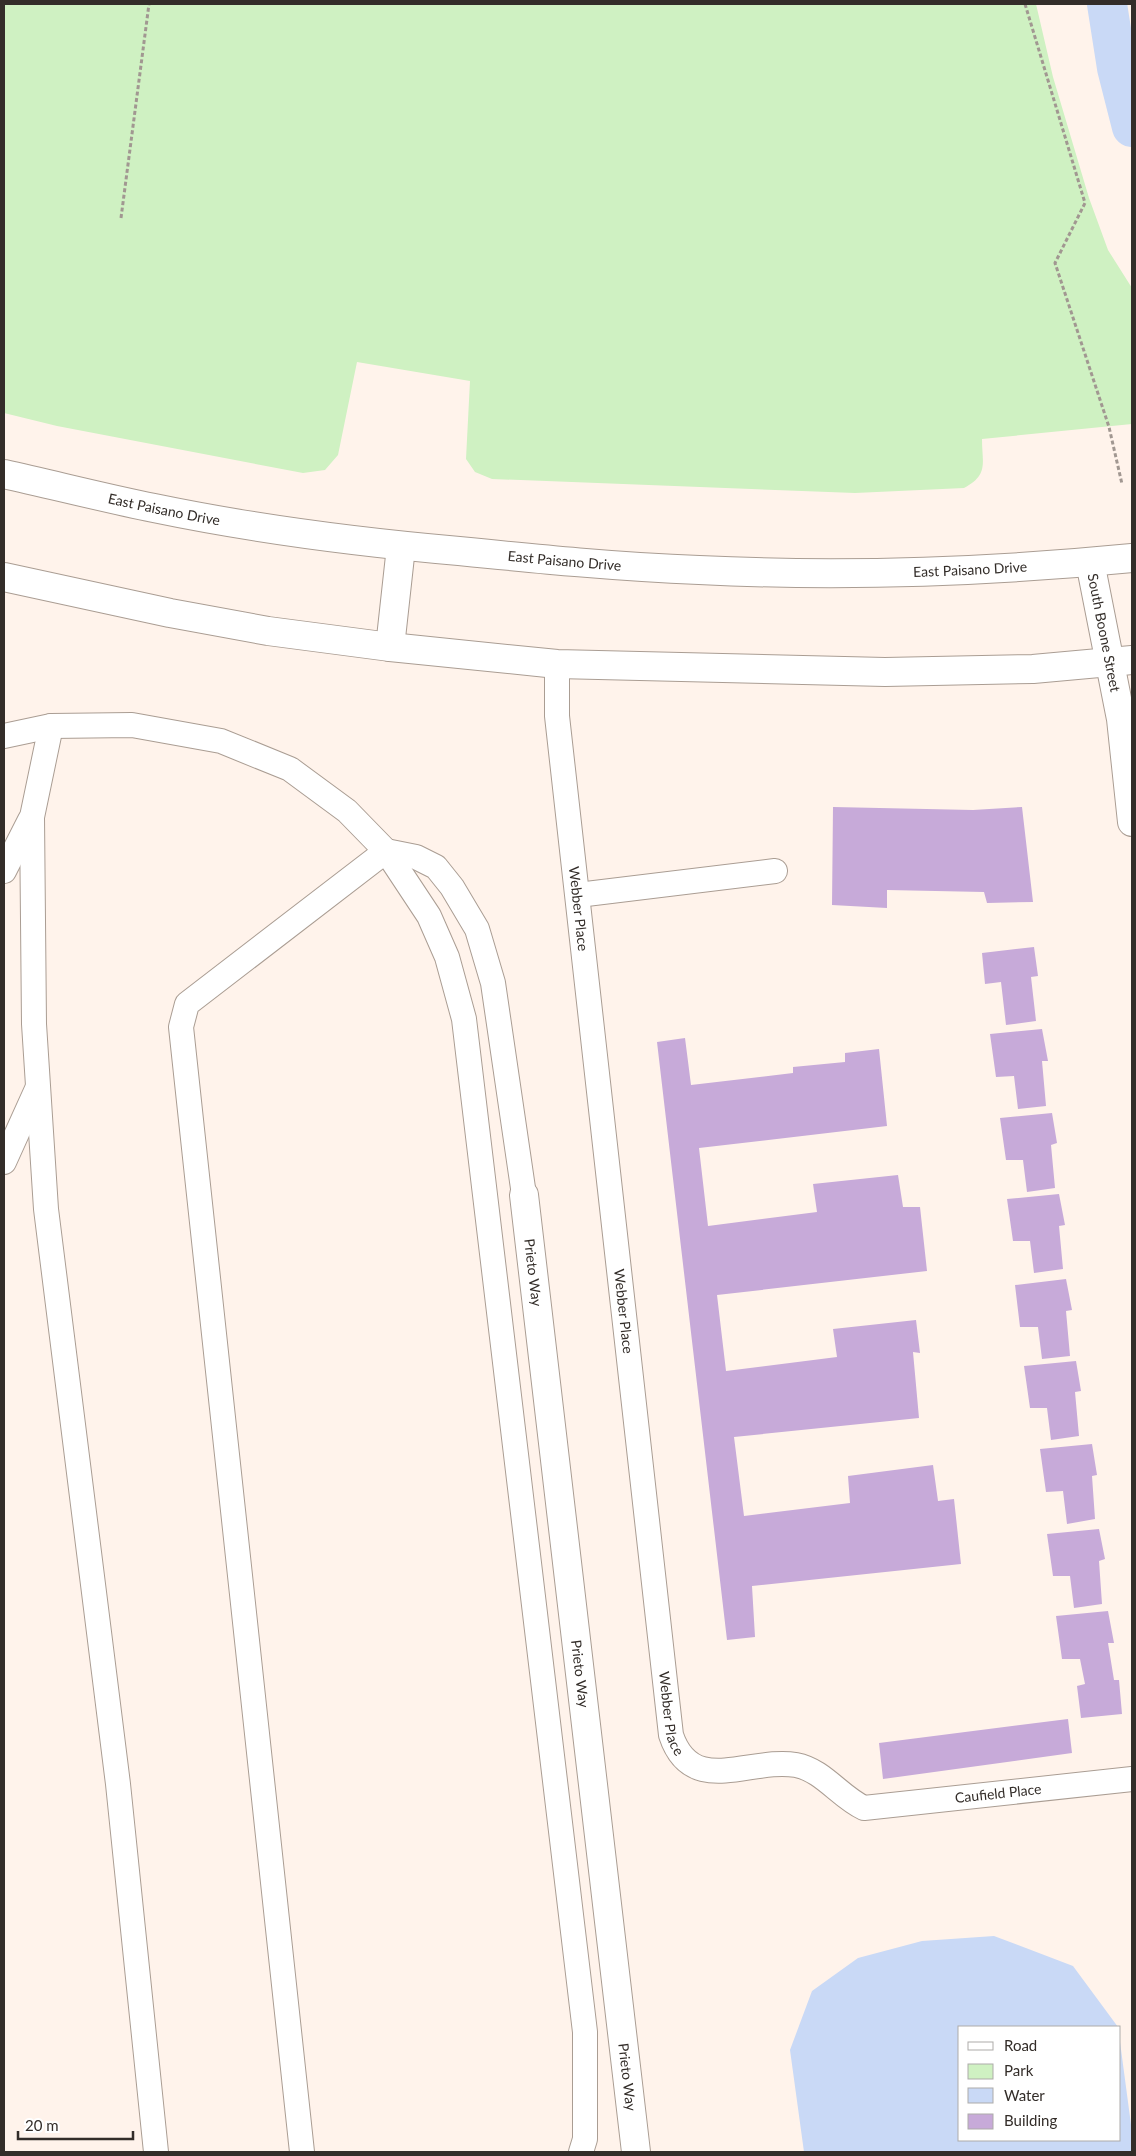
<svg xmlns="http://www.w3.org/2000/svg" width="1136" height="2156" viewBox="0 0 1136 2156" font-family="Lato,sans-serif">
<style>
.green{fill:#cff1c2}
.water{fill:#c9d9f6}
.lines{fill:none;stroke-linecap:round;stroke-linejoin:round}
.canal{stroke:#c9d9f6;stroke-width:40}
.building{fill:#c7aad9}
.lane-casing{stroke:#aa9d93;stroke-width:26}
.street-casing{stroke:#aa9d93;stroke-width:30}
.secondary-casing{stroke:#aa9d93;stroke-width:30}
.primary-casing{stroke:#aa9d93;stroke-width:30}
.path{stroke:#a19791;stroke-width:3;stroke-dasharray:4 2.5;stroke-linecap:butt}
.lane{stroke:#fff;stroke-width:24}
.street{stroke:#fff;stroke-width:28}
.secondary{stroke:#fff;stroke-width:28}
.primary{stroke:#fff;stroke-width:28}
.labels{text-anchor:middle;stroke-width:4;stroke-linejoin:round;paint-order:stroke}
.street-label{font-size:14px;fill:#332d29;stroke:#fff}
</style>
<rect width="100%" height="100%" fill="#fff3eb"/>
<!-- green -->
<path class="green" d="M4,4h1032l17,73 36,121 19,52 24,38v136l-150,15c0,24 7,36 -18,49l-109,5 -363,-14 -17,-7 -9,-13 4,-78 -113,-19 -19,93 -13,15 -22,3 -246,-47 -53,-13z"/>
<!-- water -->
<path class="water" d="M994,1936l79,30 45,61h-158v113h160v-98l12,90v20h-328l-14,-102 22,-59 46,-33 64,-17z"/>
<g class="lines">
<!-- canal -->
<path class="canal" d="M1107,4l10,64 15,59"/>
</g>
<!-- building -->
<path class="building" d="M833,807l140,3 49,-3 11,95 -46,1 -3,-11 -97,-2v18l-55,-3z
M1034,947l4,29 -7,1 5,44 -30,4 -5,-43 -16,2 -3,-31z
M1042,1029l6,32h-6l4,45 -28,3 -4,-33 -18,1 -6,-43z
M685,1038l6,47 102,-12v-6l52,-5v-9l34,-4 8,77 -188,22 9,78 109,-14 -4,-28 85,-9 5,32h17l7,64 -210,24 9,76 111,-14 -4,-28 83,-9 4,33 -7,-1 6,66 -185,19 10,79 106,-13 -2,-27 85,-11 5,36 16,-2 7,65 -209,22 3,51 -28,3 -70,-598z
M1052,1113l5,30 -6,2 4,43 -28,4 -4,-32h-17l-6,-42z
M1059,1194l6,31 -6,1 4,43 -29,4 -4,-32h-17l-6,-42z
M1066,1279l6,31 -6,1 4,45 -28,3 -4,-32h-18l-5,-42z
M1076,1361l5,30 -6,1 4,44 -28,4 -4,-32h-17l-6,-42z
M1092,1444l5,31 -5,1 3,43 -28,5 -4,-33 -17,1 -6,-43z
M1099,1529l6,30 -6,2 3,43 -28,4 -4,-32h-17l-6,-42z
M1108,1611l6,32h-6l6,37h5l3,34 -41,4 -4,-32 8,-2 -5,-25h-18l-6,-43z
M1068,1719l4,34 -189,26 -4,-36z"/>
<g class="lines">
<defs>
<g id="lane">
<path id="s1" d="M557,664v52l114,1019c21,63 79,22 125,30 27,5 44,32 68,43l268,-29"/>
<path d="M51,726l-19,91 2,207 12,185 72,575 38,368"/>
<path d="M4,736l47,-10 81,-1 89,16 69,28 57,42 39,40 43,65 18,41 17,62 121,1013v107l-4,13"/>
<path d="M4,871l26,-51"/>
<path d="M578,895l197,-24"/>
<path d="M4,1162l33,-73"/>
<path d="M302,2152l-121,-1125 6,-23 199,-153 30,6 20,10 16,20 25,42 16,54 31,212"/>
</g>
<g id="street">
<path id="s2" d="M524,1195l112,957"/>
</g>
<g id="secondary">
<path id="s3" d="M1090,562l31,157 11,103"/>
</g>
<g id="primary">
<path id="s4" d="M4,474c50,11 100,24 150,34 101,21 203,34 305,43 80,8 160,16 240,19 143,7 290,2 433,-12"/>
<path d="M4,577l166,36 98,18 122,16 167,17 328,8 148,-3 99,-9"/>
<path d="M390,647l11,-100"/>
</g>
</defs>
<!-- lane casing -->
<use href="#lane" class="lane-casing"/>
<!-- street casing -->
<use href="#street" class="street-casing"/>
<!-- secondary casing -->
<use href="#secondary" class="secondary-casing"/>
<!-- primary casing -->
<use href="#primary" class="primary-casing"/>
<!-- path -->
<path class="path" d="M1025,4l60,199 -30,60 54,164 13,57
M121,218l28,-214"/>
<!-- lane -->
<use href="#lane" class="lane"/>
<!-- street -->
<use href="#street" class="street"/>
<!-- secondary -->
<use href="#secondary" class="secondary"/>
<!-- primary -->
<use href="#primary" class="primary"/>
</g>
<g class="labels">
<!-- street labels -->
<g class="street-label">
<text dy="5" stroke="none"><textPath href="#s4" startOffset="164">East Paisano Drive</textPath></text>
<text dy="5" stroke="none"><textPath href="#s4" startOffset="568">East Paisano Drive</textPath></text>
<text dy="5" stroke="none"><textPath href="#s4" startOffset="974">East Paisano Drive</textPath></text>
<text dy="5" stroke="none"><textPath href="#s3" startOffset="72">South Boone Street</textPath></text>
<text dy="5" stroke="none"><textPath href="#s1" startOffset="246">Webber Place</textPath></text>
<text dy="5" stroke="none"><textPath href="#s2" startOffset="78">Prieto Way</textPath></text>
<text dy="5" stroke="none"><textPath href="#s1" startOffset="651">Webber Place</textPath></text>
<text dy="5" stroke="none"><textPath href="#s2" startOffset="482">Prieto Way</textPath></text>
<text dy="5" stroke="none"><textPath href="#s1" startOffset="1056">Webber Place</textPath></text>
<text dy="5" stroke="none"><textPath href="#s1" startOffset="1436">Caufield Place</textPath></text>
<text dy="5" stroke="none"><textPath href="#s2" startOffset="888">Prieto Way</textPath></text>
</g>
</g>
<!-- border -->
<rect width="1136" height="2156" fill="none" stroke="#332d29" stroke-width="10"/>
<!-- legend -->
<rect x="958" y="2026" width="162" height="115" fill="#ffffff" stroke="#adaba9"/>
<rect x="968" y="2042" width="25" height="8" fill="#ffffff" stroke="#adaba9"/>
<text x="1004" y="2051" font-size="15" fill="#332d29">Road</text>
<rect x="968" y="2064" width="25" height="15" fill="#cff1c2" stroke="#adaba9"/>
<text x="1004" y="2076" font-size="15" fill="#332d29">Park</text>
<rect x="968" y="2088" width="25" height="15" fill="#c9d9f6" stroke="#adaba9"/>
<text x="1004" y="2101" font-size="15" fill="#332d29">Water</text>
<rect x="968" y="2114" width="25" height="15" fill="#c7aad9" stroke="#adaba9"/>
<text x="1004" y="2126" font-size="15" fill="#332d29">Building</text>
<!-- scale -->
<path d="M18 2131v8h115v-8" fill="none" stroke="#332d29" stroke-width="2.5"/>
<text x="25" y="2131" font-size="15" fill="#332d29" stroke="#ffffff" stroke-width="4" paint-order="stroke">20 m</text>
</svg>
